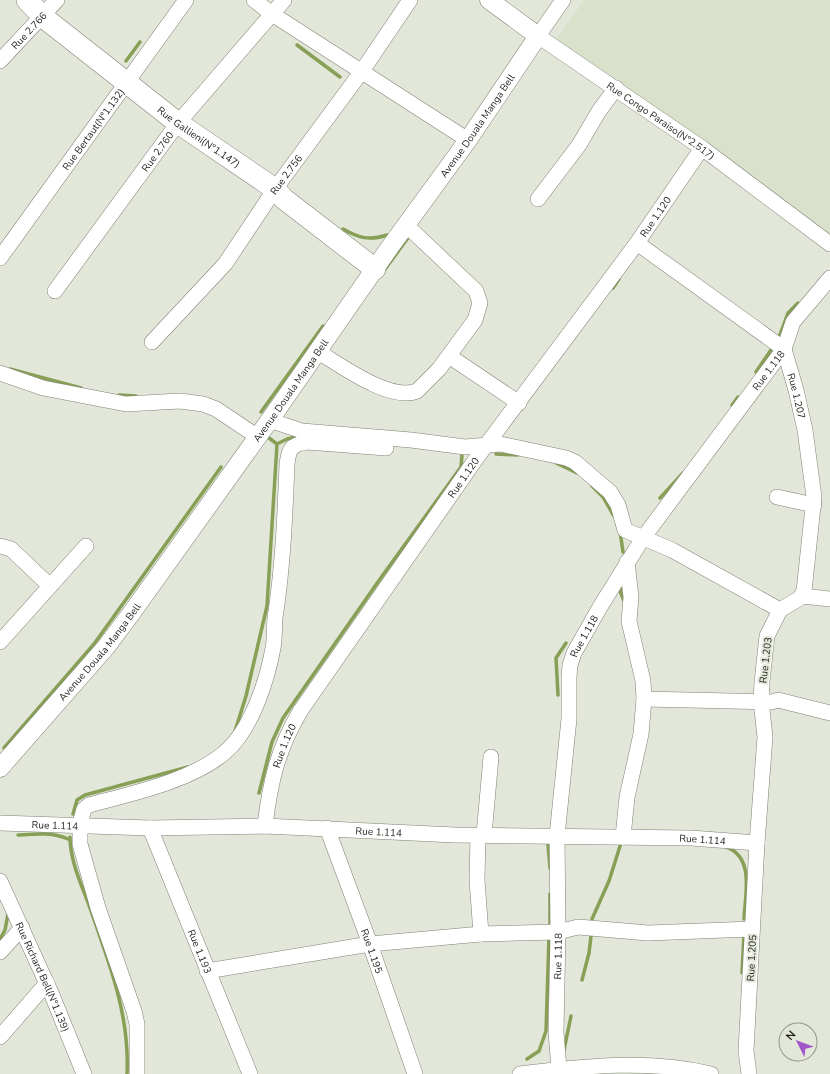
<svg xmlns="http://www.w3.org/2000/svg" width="830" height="1074" viewBox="0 0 830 1074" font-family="'Nunito Sans',sans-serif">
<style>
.built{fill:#d9e1cb}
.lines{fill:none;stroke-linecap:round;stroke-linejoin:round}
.stream{stroke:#889f56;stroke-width:3.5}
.minor-casing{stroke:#7e8275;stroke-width:16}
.tertiary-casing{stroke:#7e8275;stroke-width:19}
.secondary-casing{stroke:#7e8275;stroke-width:22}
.minor{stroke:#fff;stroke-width:15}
.tertiary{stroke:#fff;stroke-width:18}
.secondary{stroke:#fff;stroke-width:21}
.labels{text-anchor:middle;stroke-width:4;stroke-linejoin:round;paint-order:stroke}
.street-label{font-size:10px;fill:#1e201a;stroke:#e2e7d9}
</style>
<rect width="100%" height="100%" fill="#e2e7d9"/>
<!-- built -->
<path class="built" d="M584,0h246v247l-278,-202z"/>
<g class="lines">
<!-- stream -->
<path class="stream" d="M297,45l43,32
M126,61l14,-19
M343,229c16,9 26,12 44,6
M383,272l27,-37
M613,288l6,-9
M778,340l10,-27 10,-10
M10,369l71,19
M756,372l17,-25
M119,395l17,1
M732,405l6,-8
M261,412l62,-86
M269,438l8,6
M277,444l10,-5 13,-3
M496,454l22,1
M556,463l21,10
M592,486l11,11 11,19
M660,498l23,-25
M620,531l3,21
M621,584l-1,7 5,12
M558,695l-2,-37 10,-15
M235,731l11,-35 21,-90 10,-162
M4,748l90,-104 127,-177
M259,793l13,-51 11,-24 97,-139 81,-112 1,-12
M73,814l4,-14 8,-5 103,-28
M18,835c17,-1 33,-3 50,4
M70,837c0,24 12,49 20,71 19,55 40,107 37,166
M548,845l2,23
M726,847c29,10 19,48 18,72
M592,919l17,-38 12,-38
M550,928v-34
M0,939l5,-9 3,-16
M742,973l2,-39
M582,980l7,-27 2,-17
M564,1050l7,-34
M527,1059l12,-8 7,-20 3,-95"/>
<defs>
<g id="minor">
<path d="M254,0l18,14 196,126"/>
<path id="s1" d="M563,0l-25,36 164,112 128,96"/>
<path id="s2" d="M0,61l57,-61"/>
<path d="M538,199l41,-54 20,-34 17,-23"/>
<path id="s3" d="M637,243l147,106 12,41 9,40 9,67 -10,94 -4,7 -20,12"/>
<path id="s4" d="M0,258l186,-258"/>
<path id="s5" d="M55,291l123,-168 106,-123"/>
<path id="s6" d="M152,342l73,-78 50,-75 87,-118 48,-71"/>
<path d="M317,351c23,14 73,51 100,40l22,-22 36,-49 5,-17 -4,-12 -70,-66"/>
<path d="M449,356l70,47"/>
<path d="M0,373l43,15 83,16 54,-3 23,3 13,5 42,28"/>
<path d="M269,420l33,11 109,9 54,7 35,-3 66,14 9,4 35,30 8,13 7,25 47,20 108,60 -13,26 -5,46 -1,19 4,36 -8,106 -11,208 3,23"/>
<path d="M777,497l37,8"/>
<path d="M0,546l11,3 39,37"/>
<path d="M802,596l28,3"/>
<path d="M0,642l86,-96"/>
<path d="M644,699l128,3 6,-2 52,13"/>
<path id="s7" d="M0,823l150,5 115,-2 190,9 236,3 66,5"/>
<path id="s8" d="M265,826c5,-44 13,-78 36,-116l177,-254 159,-213 65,-95"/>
<path id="s9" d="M150,828l100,246"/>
<path id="s10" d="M327,828l43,116 45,130"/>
<path d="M478,835l-1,45 4,54"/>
<path d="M484,835l7,-78"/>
<path d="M623,837l4,-40 14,-63 3,-35 -1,-18 -14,-60 2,-24 -4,-35"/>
<path id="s11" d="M0,881l52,114 32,79"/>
<path d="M0,952l22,-24"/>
<path d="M207,971l163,-27 111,-10 77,-2 20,-5 70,6 104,-4"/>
<path d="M0,1037l47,-54"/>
<path id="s12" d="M559,1069l-3,-37 2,-100 -1,-96 12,-117v-42l1,-12 4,-12 26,-46 43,-69 141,-189 9,-27 37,-44"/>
<path d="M137,1074v-50l-3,-13 -36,-103 -18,-64v-18l2,-10 2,-7 5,-4c41,-11 102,-24 135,-52 27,-22 43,-72 49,-105 2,-10 1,-20 2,-30 8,-52 10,-102 12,-154 2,-16 4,-19 20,-22l79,6"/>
<path d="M520,1074c62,-8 130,-15 191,0"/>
</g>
<g id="tertiary">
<path id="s13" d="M0,768l106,-121 27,-36 141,-197 116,-167 78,-107 70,-104 -49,-36"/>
</g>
<g id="secondary">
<path id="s14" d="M27,0l16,17 135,106 97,66 9,10 91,70"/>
</g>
</defs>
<!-- minor casing -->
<use href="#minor" class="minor-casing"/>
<!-- tertiary casing -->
<use href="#tertiary" class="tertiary-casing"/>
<!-- secondary casing -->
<use href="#secondary" class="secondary-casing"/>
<!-- minor -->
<use href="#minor" class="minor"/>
<!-- tertiary -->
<use href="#tertiary" class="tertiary"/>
<!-- secondary -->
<use href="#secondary" class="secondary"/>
</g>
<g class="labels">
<!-- street labels -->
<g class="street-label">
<text dy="4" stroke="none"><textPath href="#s2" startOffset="42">Rue 2.766</textPath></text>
<text dy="4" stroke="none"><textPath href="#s1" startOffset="193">Rue Congo Paraiso(N°2.517)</textPath></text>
<text dy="4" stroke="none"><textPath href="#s13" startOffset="801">Avenue Douala Manga Bell</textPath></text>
<text dy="4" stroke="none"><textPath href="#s4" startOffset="159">Rue Bertaut(N°1.132)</textPath></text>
<text dy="4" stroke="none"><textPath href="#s14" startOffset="220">Rue Gallieni(N°1.147)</textPath></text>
<text dy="4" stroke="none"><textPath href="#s5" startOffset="173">Rue 2.760</textPath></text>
<text dy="4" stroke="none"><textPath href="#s6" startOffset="215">Rue 2.756</textPath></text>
<text dy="4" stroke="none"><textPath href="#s8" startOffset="730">Rue 1.120</textPath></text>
<text dy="4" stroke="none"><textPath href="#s12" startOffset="761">Rue 1.118</textPath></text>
<text dy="4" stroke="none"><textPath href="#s13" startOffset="477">Avenue Douala Manga Bell</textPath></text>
<text dy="4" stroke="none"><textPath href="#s3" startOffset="230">Rue 1.207</textPath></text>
<text dy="4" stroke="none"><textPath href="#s8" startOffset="406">Rue 1.120</textPath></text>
<text dy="4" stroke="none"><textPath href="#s12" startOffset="437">Rue 1.118</textPath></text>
<text dy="4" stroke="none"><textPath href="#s13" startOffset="153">Avenue Douala Manga Bell</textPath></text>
<text transform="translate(765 660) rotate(-83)" y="4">Rue 1.203</text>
<text dy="4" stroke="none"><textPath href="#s8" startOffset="83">Rue 1.120</textPath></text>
<text dy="4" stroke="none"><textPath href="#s7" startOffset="55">Rue 1.114</textPath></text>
<text dy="4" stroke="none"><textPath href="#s7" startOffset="379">Rue 1.114</textPath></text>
<text dy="4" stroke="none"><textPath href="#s7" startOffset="703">Rue 1.114</textPath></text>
<text dy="4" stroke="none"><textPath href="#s9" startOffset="133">Rue 1.193</textPath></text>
<text dy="4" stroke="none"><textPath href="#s10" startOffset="131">Rue 1.195</textPath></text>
<text dy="4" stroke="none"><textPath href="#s12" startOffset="113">Rue 1.118</textPath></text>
<text transform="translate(751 958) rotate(-87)" y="4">Rue 1.205</text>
<text dy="4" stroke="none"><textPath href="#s11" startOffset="105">Rue Richard Bell(N°1.139)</textPath></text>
</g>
</g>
<!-- north arrow -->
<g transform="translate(798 1042) rotate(312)"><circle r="19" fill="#e2e7d9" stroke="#94978d"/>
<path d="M0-3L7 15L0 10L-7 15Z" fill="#a257c9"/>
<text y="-6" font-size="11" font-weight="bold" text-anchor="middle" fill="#1e201a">N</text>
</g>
</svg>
